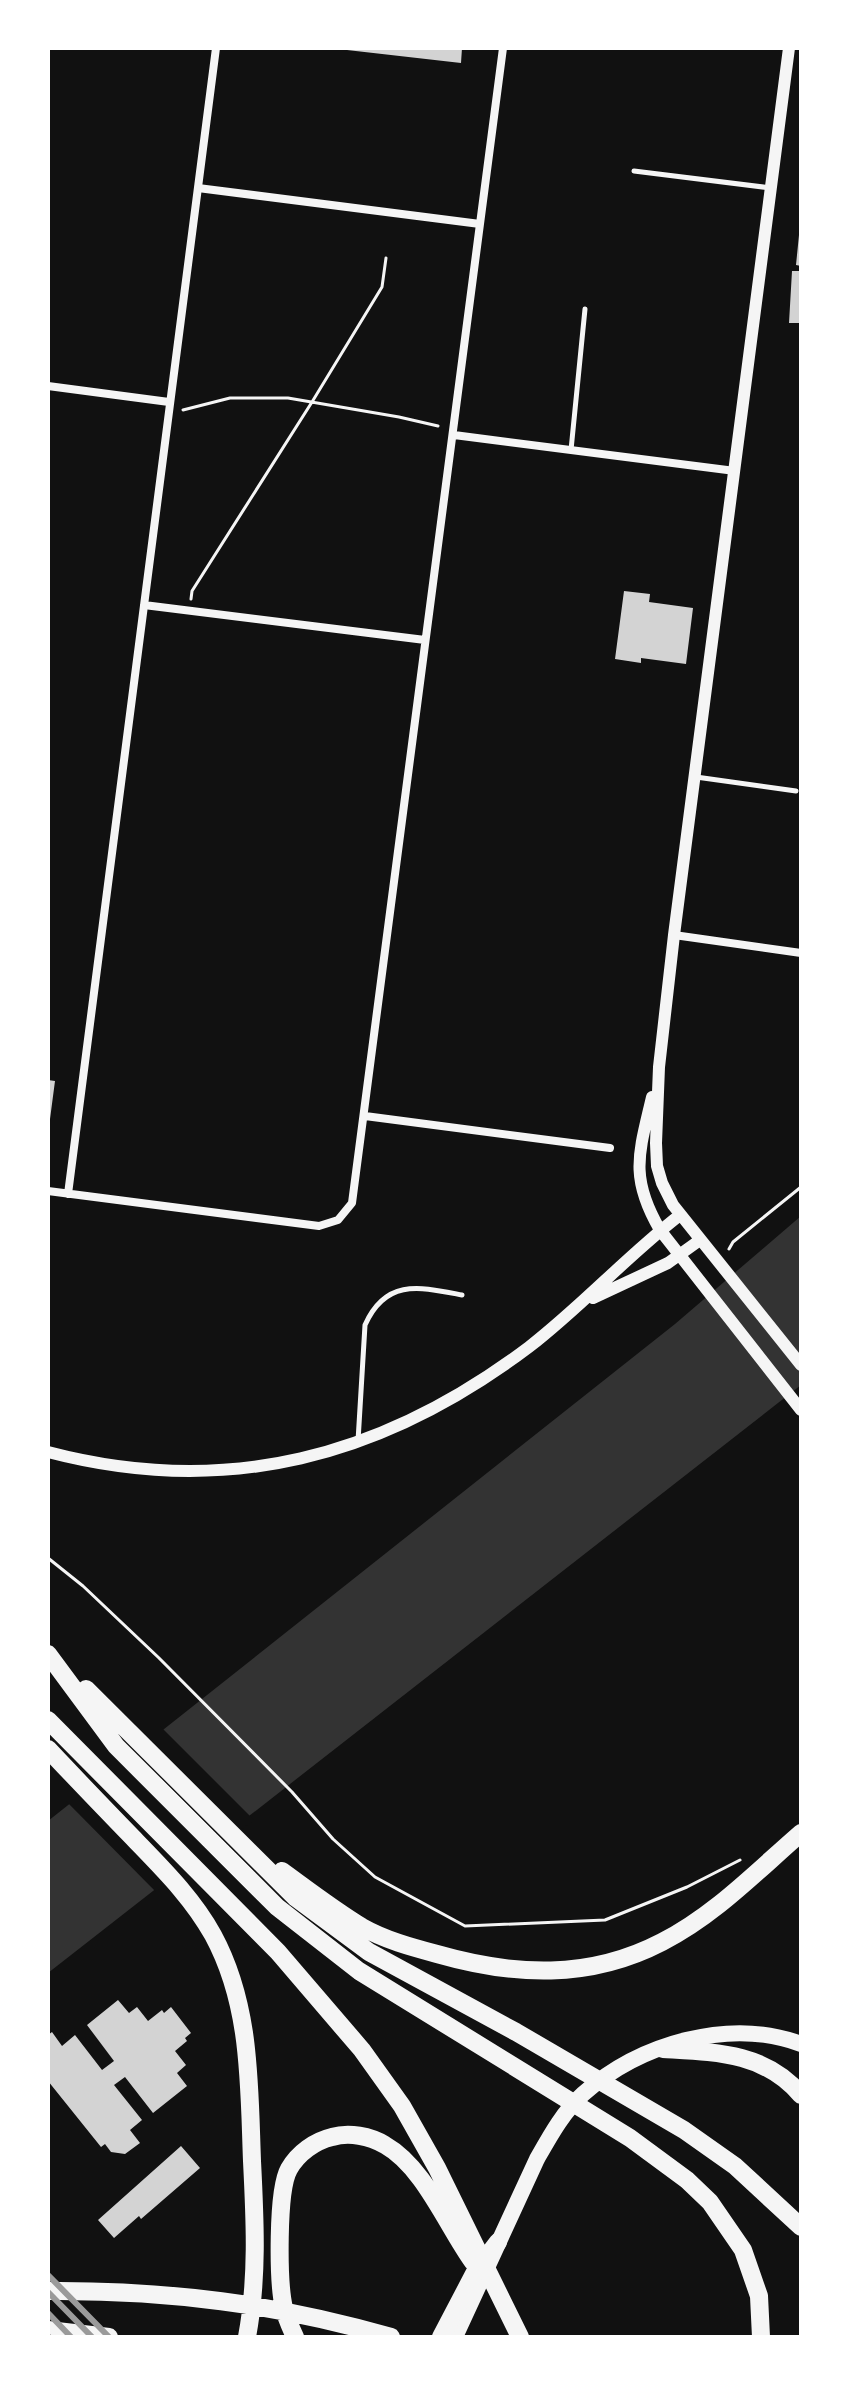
<svg xmlns="http://www.w3.org/2000/svg" width="849" height="2385" viewBox="0 0 849 2385" font-family="'Sofia Sans Condensed',sans-serif">
<style>
.water{fill:#333}
.pier{fill:#111}
.building{fill:#d3d3d3}
.lines{fill:none;stroke-linecap:round;stroke-linejoin:round}
.path{stroke:#f5f5f5;stroke-width:3}
.service{stroke:#f5f5f5;stroke-width:5}
.minor{stroke:#f5f5f5;stroke-width:8}
.tertiary{stroke:#f5f5f5;stroke-width:12}
.primary{stroke:#f5f5f5;stroke-width:16}
.motorway{stroke:#f5f5f5;stroke-width:18}
.rail{stroke:#9a9a9a;stroke-width:6}
</style>
<rect width="100%" height="100%" fill="#111"/>
<!-- water -->
<path class="water" d="M801,1216v169l-753,588v-152l627,-497z"/>
<!-- pier -->
<path class="pier" d="M160,1726l94,94 -98,72 -90,-91z"/>
<!-- building -->
<path class="building" d="M347,48h115l-1,15 -114,-13z
M799,235h2v31l-5,-1z
M792,271h9v52h-12z
M624,591l26,3 -1,8 44,6 -7,56 -45,-6v5l-26,-4z
M48,1080l7,1 -5,38h-2z
M118,2000l11,13 8,-6 11,14 14,-11 2,3 7,-6 20,26 -6,5 2,3 -12,10 11,14 -9,8 10,13 -34,27 -28,-36 -11,8 28,35 -12,10 10,13 -15,11 -14,-2 -6,-8 -4,3 -53,-66v-46l4,-3 10,14 13,-11 27,35 12,-9 -27,-36z
M181,2146l19,22 -59,51 -2,-3 -25,22 -16,-18z"/>
<g class="lines">
<!-- path -->
<path class="path" d="M183,410l47,-12h58l111,19 39,9
M191,599l1,-8 120,-189 70,-115 4,-29
M729,1249l4,-7 68,-55
M48,1558l35,28 76,72 133,134 41,47 42,38 90,49 140,-6 82,-33 53,-27"/>
<!-- service -->
<path class="service" d="M634,171l137,17
M571,450l14,-141
M696,777l100,14
M358,1441l7,-116c21,-47 55,-38 97,-30"/>
<!-- minor -->
<path class="minor" d="M198,188l282,36
M48,386l121,16
M454,435l281,36
M144,605l281,35
M674,935l127,18
M365,1116l245,32
M48,1191l271,35 19,-6 14,-17 151,-1155
M68,1194l148,-1146"/>
<!-- tertiary -->
<path class="tertiary" d="M789,48l-115,887 -15,132 -3,76 1,23 5,17 11,22 128,160
M652,1097c-13,56 -23,80 8,133l141,180
M593,1298l75,-35 32,-23
M48,1452c179,47 335,5 481,-105 53,-41 98,-91 151,-132"/>
<!-- primary -->
<path class="primary" d="M455,2337l82,-178c13,-23 26,-47 46,-65 56,-50 146,-77 218,-50"/>
<!-- motorway -->
<path class="motorway" d="M48,1654l68,92 161,161 82,64 271,167 57,42 23,22 33,48 16,46 2,41
M86,1689l210,209 73,54 147,80 168,98 51,36 66,61
M48,1720l230,232 84,98 40,56 35,62 83,169
M48,1749c29,31 59,62 88,92 29,30 57,58 77,94 38,70 36,148 39,226 3,59 6,117 -5,176
M282,1871c26,19 52,39 80,56 23,13 49,20 75,27 77,22 152,26 225,-12 53,-27 95,-71 139,-109
M663,2049c51,3 102,3 138,46
M48,2291c119,-1 229,13 343,46
M48,2330l61,7
M295,2337c-4,-9 -9,-19 -11,-29 -6,-25 -7,-118 5,-139 9,-16 26,-28 43,-32 17,-5 38,-1 53,8 39,22 62,81 88,117
M441,2337l34,-65 23,-30"/>
<!-- rail -->
<path class="rail" d="M48,2275l61,62
M48,2292l44,45
M48,2313l23,24
M48,2336l1,1"/>
</g>
<!-- border -->
<rect width="849" height="2385" fill="none" stroke="#ffffff" stroke-width="100"/>
</svg>
